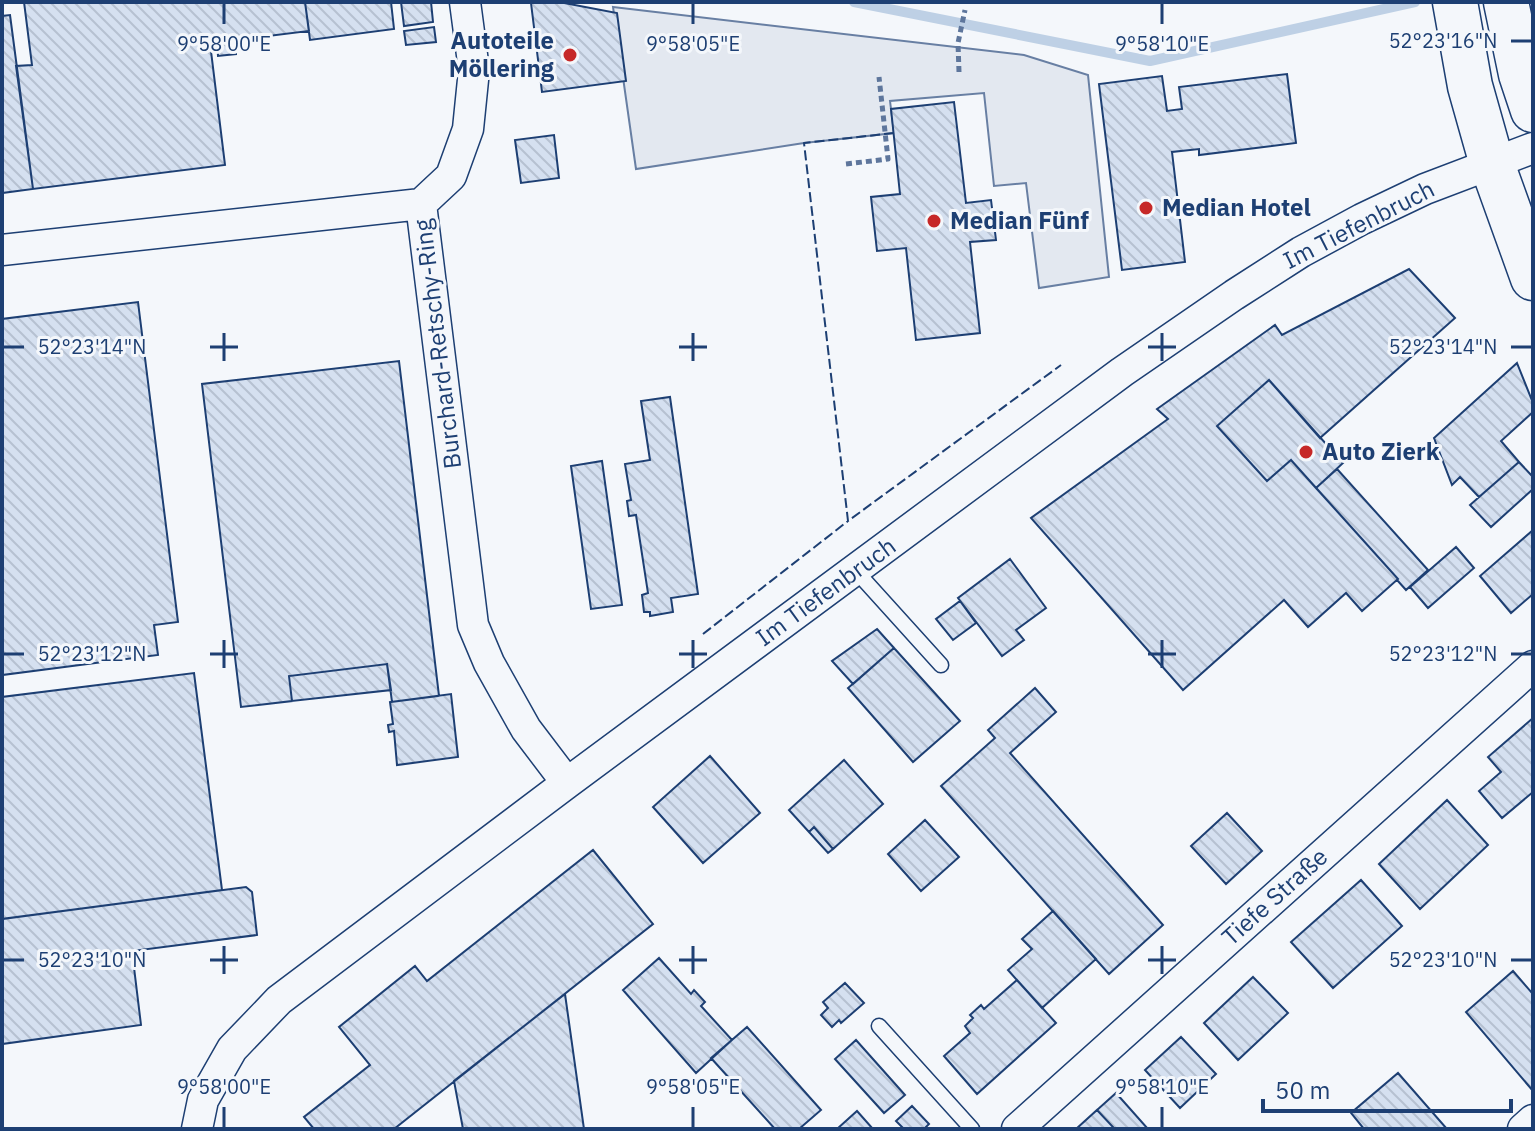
<svg xmlns="http://www.w3.org/2000/svg" width="1535" height="1131" viewBox="0 0 1535 1131" font-family="'IBM Plex Sans',sans-serif">
<style>
.parking{fill:#e3e8f0;stroke:#687fa3;stroke-width:2}
.lines{fill:none;stroke-linecap:round;stroke-linejoin:round}
.stream{stroke:#bed0e5;stroke-width:10}
.building{fill:url(#building-back-hatch);stroke:#1d3f73;stroke-width:2}
.service-casing{stroke:#1d3f73;stroke-width:17}
.minor-casing{stroke:#1d3f73;stroke-width:33}
.primary-casing{stroke:#1d3f73;stroke-width:47}
.path{stroke:#5e769c;stroke-width:5;stroke-dasharray:6 4;stroke-linecap:butt}
.service{stroke:#f4f7fb;stroke-width:14}
.minor{stroke:#f4f7fb;stroke-width:30}
.primary{stroke:#f4f7fb;stroke-width:44}
.fence{stroke:#1d3f73;stroke-width:2;stroke-dasharray:10 4;stroke-linecap:butt}
.ticks{fill:none;stroke:#1d3f73;stroke-width:3}
.poi-dot{fill:#c62828;stroke:#f4f7fb;stroke-width:3}
.labels{text-anchor:middle;stroke-width:6;stroke-linejoin:round;paint-order:stroke}
.poi-label{font-size:24px;font-weight:bold;fill:#1d3f73;stroke:#f4f7fb;text-anchor:start}
.street-label{font-size:24px;fill:#1d3f73;stroke:#f4f7fb}
.ticks-label{font-size:20px;text-anchor:middle;fill:#1d3f73;stroke:#f4f7fb;stroke-width:6;stroke-linejoin:round;paint-order:stroke}
</style>
<defs>
<pattern id="building-back-hatch" width="6" height="6" patternUnits="userSpaceOnUse" patternTransform="scale(2)"><rect width="6" height="6" fill="#d5e0f0"/><path d="M-1 5l2 2M0 0l6 6M5-1l2 2" fill="none" stroke="#b6c1d1"/></pattern>
</defs>
<rect width="100%" height="100%" fill="#f4f7fb"/>
<!-- parking -->
<path class="parking" d="M613,7l411,48 64,20 21,202 -70,11 -13,-105 -32,3 -10,-93 -94,8 4,32 -90,10 -168,26z"/>
<g class="lines">
<!-- stream -->
<path class="stream" d="M854,2l296,59 265,-59"/>
</g>
<!-- building -->
<path class="building" d="M24,2h281l4,29 -74,9 1,14 -18,2 -1,-13h-7l15,122 -192,24 -17,-123 16,-1z
M305,2h86l3,27 -84,11z
M401,2h30l2,20 -29,4z
M559,2l58,11 9,68 -84,11 -11,-89z
M10,15l23,174 -31,4v-177z
M434,27l2,15 -30,3 -2,-14z
M1287,74l9,69 -97,12v-6l-27,3 13,110 -63,8 -23,-186 63,-8 5,35 15,-2 -3,-22z
M954,102l12,101 25,-3 5,40 -26,2 10,91 -64,7 -10,-92 -29,3 -6,-54 29,-3 -9,-85z
M554,135l5,43 -38,5 -6,-43z
M1409,269l46,49 -135,120 -51,-58 -52,46 50,55 24,-21 107,119 -36,32 -16,-18 -38,34 -24,-27 -101,90 -152,-172 137,-99 -11,-10 118,-84 7,10z
M138,302l40,320 -24,3 4,30 -156,20v-356z
M399,361l40,335 -47,6 -5,-38 -98,12 3,25 -51,6 -39,-323z
M1517,363l16,40v9l-32,29 18,21 -40,35 -19,-20 -8,8 -18,-47z
M1269,380l74,83 -27,25 -25,-28 -24,21 -50,-55z
M670,397l28,197 -27,4 2,14 -23,4v-4h-6l-2,-17 6,-2 -12,-78 -7,1 -2,-15 4,-1 -6,-36 25,-4 -9,-59z
M602,461l20,144 -31,4 -20,-143z
M1519,462l14,15v12l-42,38 -21,-22z
M1337,469l91,101 -22,20 -9,-10 1,-1 -82,-91z
M1533,530v64l-22,19 -31,-37z
M1456,547l18,21 -46,40 -18,-21z
M1010,559l36,49 -30,22 8,10 -22,16 -44,-58z
M960,601l16,22 -23,17 -17,-21z
M877,629l17,19 -41,36 -21,-23z
M894,648l66,73 -47,41 -65,-74z
M387,664l4,26 -99,11 -3,-25z
M194,673l28,217 -220,29v-222z
M1035,688l21,24 -46,41 153,172 -54,49 -168,-188 54,-48 -7,-8z
M451,694l7,63 -61,8 -3,-34 -5,1 -1,-7 5,-1 -3,-22z
M1533,718v74l-31,26 -23,-27 22,-19 -13,-15z
M710,756l50,57 -57,50 -50,-56z
M844,760l39,44 -50,45 -19,-22 -5,5 -20,-22z
M1447,800l41,45 -68,64 -41,-45z
M1227,813l35,38 -36,33 -35,-38z
M925,820l34,37 -38,34 -33,-37z
M814,827l19,22 -5,4 -19,-21z
M593,850l60,74 -259,205h-80l-10,-12 66,-52 -31,-38 76,-61 12,15z
M1361,880l41,46 -69,62 -42,-46z
M246,887l6,5 5,43 -125,16 9,74 -139,19v-125z
M1053,911l43,48 -54,49 -34,-38 24,-21 -10,-10z
M659,958l32,36 3,-4 11,12 -4,4 31,34 -36,33 -73,-83z
M1513,971l20,23v97l-67,-79z
M1253,977l35,36 -50,47 -34,-37z
M1017,980l39,43 -79,71 -33,-38 26,-23 -5,-7 8,-8 -3,-3 11,-10 3,4z
M845,983l19,20 -23,20 -2,-3 -7,7 -11,-12 7,-7 -5,-6z
M565,994l19,135h-121l-9,-48z
M747,1027l74,83 -22,19h-24l-64,-71z
M1181,1037l35,37 -36,34 -35,-38z
M856,1040l49,55 -21,18 -49,-54z
M1398,1073l49,56h-83l-13,-16z
M1116,1093l32,36h-38l3,-2 -16,-17z
M912,1106l17,18 -5,5h-20l-8,-8z
M1097,1110l16,17 -3,2h-34z
M857,1111l16,18h-36z"/>
<g class="lines">
<defs>
<path id="service" d="M856,571l85,94
M879,1026l93,103"/>
<path id="minor" d="M421,204l52,421 16,38 37,66 41,54
M421,204l30,-28 17,-47 6,-59 -9,-68
M2,250l419,-46
M197,1129l6,-29 29,-51 47,-49 288,-217 555,-411 112,-77 67,-43 61,-33 63,-30 108,-41
M1017,1129l516,-463
M1523,1129l10,-9"/>
<path id="primary" d="M1455,2l15,84 22,78 41,114
M1506,2l15,72 12,36"/>
</defs>
<!-- service casing -->
<use href="#service" class="service-casing"/>
<!-- minor casing -->
<use href="#minor" class="minor-casing"/>
<!-- primary casing -->
<use href="#primary" class="primary-casing"/>
<!-- path -->
<path class="path" d="M959,72l-1,-29 7,-33
M846,164l42,-5 -9,-82"/>
<!-- service -->
<use href="#service" class="service"/>
<!-- minor -->
<use href="#minor" class="minor"/>
<!-- primary -->
<use href="#primary" class="primary"/>
<!-- fence -->
<path class="fence" d="M894,133l-90,10 44,378 213,-156
M703,634l145,-113"/>
</g>
<!-- ticks -->
<path class="ticks" d="M224,4v20M693,4v20M1162,4v20M1511,41h20M224,333v28M693,333v28M1162,333v28M4,347h20M210,347h28M679,347h28M1148,347h28M1511,347h20M224,640v28M693,640v28M1162,640v28M4,654h20M210,654h28M679,654h28M1148,654h28M1511,654h20M224,946v28M693,946v28M1162,946v28M4,960h20M210,960h28M679,960h28M1148,960h28M1511,960h20M224,1107v20M693,1107v20M1162,1107v20"/>
<!-- markers -->
<g class="poi-dot">
<circle cx="570" cy="55" r="8"/>
<circle cx="1146" cy="208" r="8"/>
<circle cx="934" cy="221" r="8"/>
<circle cx="1306" cy="452" r="8"/>
</g>
<g class="labels">
<!-- poi labels -->
<g class="poi-label">
<text x="554" y="49" text-anchor="end">Autoteile<tspan x="554" dy="28">Möllering</tspan></text>
<text x="1162" y="216">Median Hotel</text>
<text x="950" y="229">Median Fünf</text>
<text x="1322" y="460">Auto Zierk</text>
</g>
<!-- street labels -->
<g class="street-label">
<text transform="translate(1359 225) rotate(-27)" y="8">Im Tiefenbruch</text>
<text transform="translate(438 344) rotate(-97)" y="8">Burchard-Retschy-Ring</text>
<text transform="translate(826 592) rotate(-36)" y="8">Im Tiefenbruch</text>
<text transform="translate(1275 897) rotate(-42)" y="8">Tiefe Straße</text>
</g>
</g>
<g class="ticks-label">
<text x="1443" y="48">52°23'16"N</text>
<text x="224" y="51">9°58'00"E</text>
<text x="693" y="51">9°58'05"E</text>
<text x="1162" y="51">9°58'10"E</text>
<text x="92" y="354">52°23'14"N</text>
<text x="1443" y="354">52°23'14"N</text>
<text x="92" y="661">52°23'12"N</text>
<text x="1443" y="661">52°23'12"N</text>
<text x="92" y="967">52°23'10"N</text>
<text x="1443" y="967">52°23'10"N</text>
<text x="224" y="1094">9°58'00"E</text>
<text x="693" y="1094">9°58'05"E</text>
<text x="1162" y="1094">9°58'10"E</text>
</g>
<!-- border -->
<rect width="1535" height="1131" fill="none" stroke="#1d3f73" stroke-width="8"/>
<!-- scale -->
<path d="M1263 1099v12h248v-12" fill="none" stroke="#1d3f73" stroke-width="4"/>
<text x="1275" y="1099" font-size="24" fill="#1d3f73" stroke="#f4f7fb" stroke-width="6" paint-order="stroke">50 m</text>
</svg>
